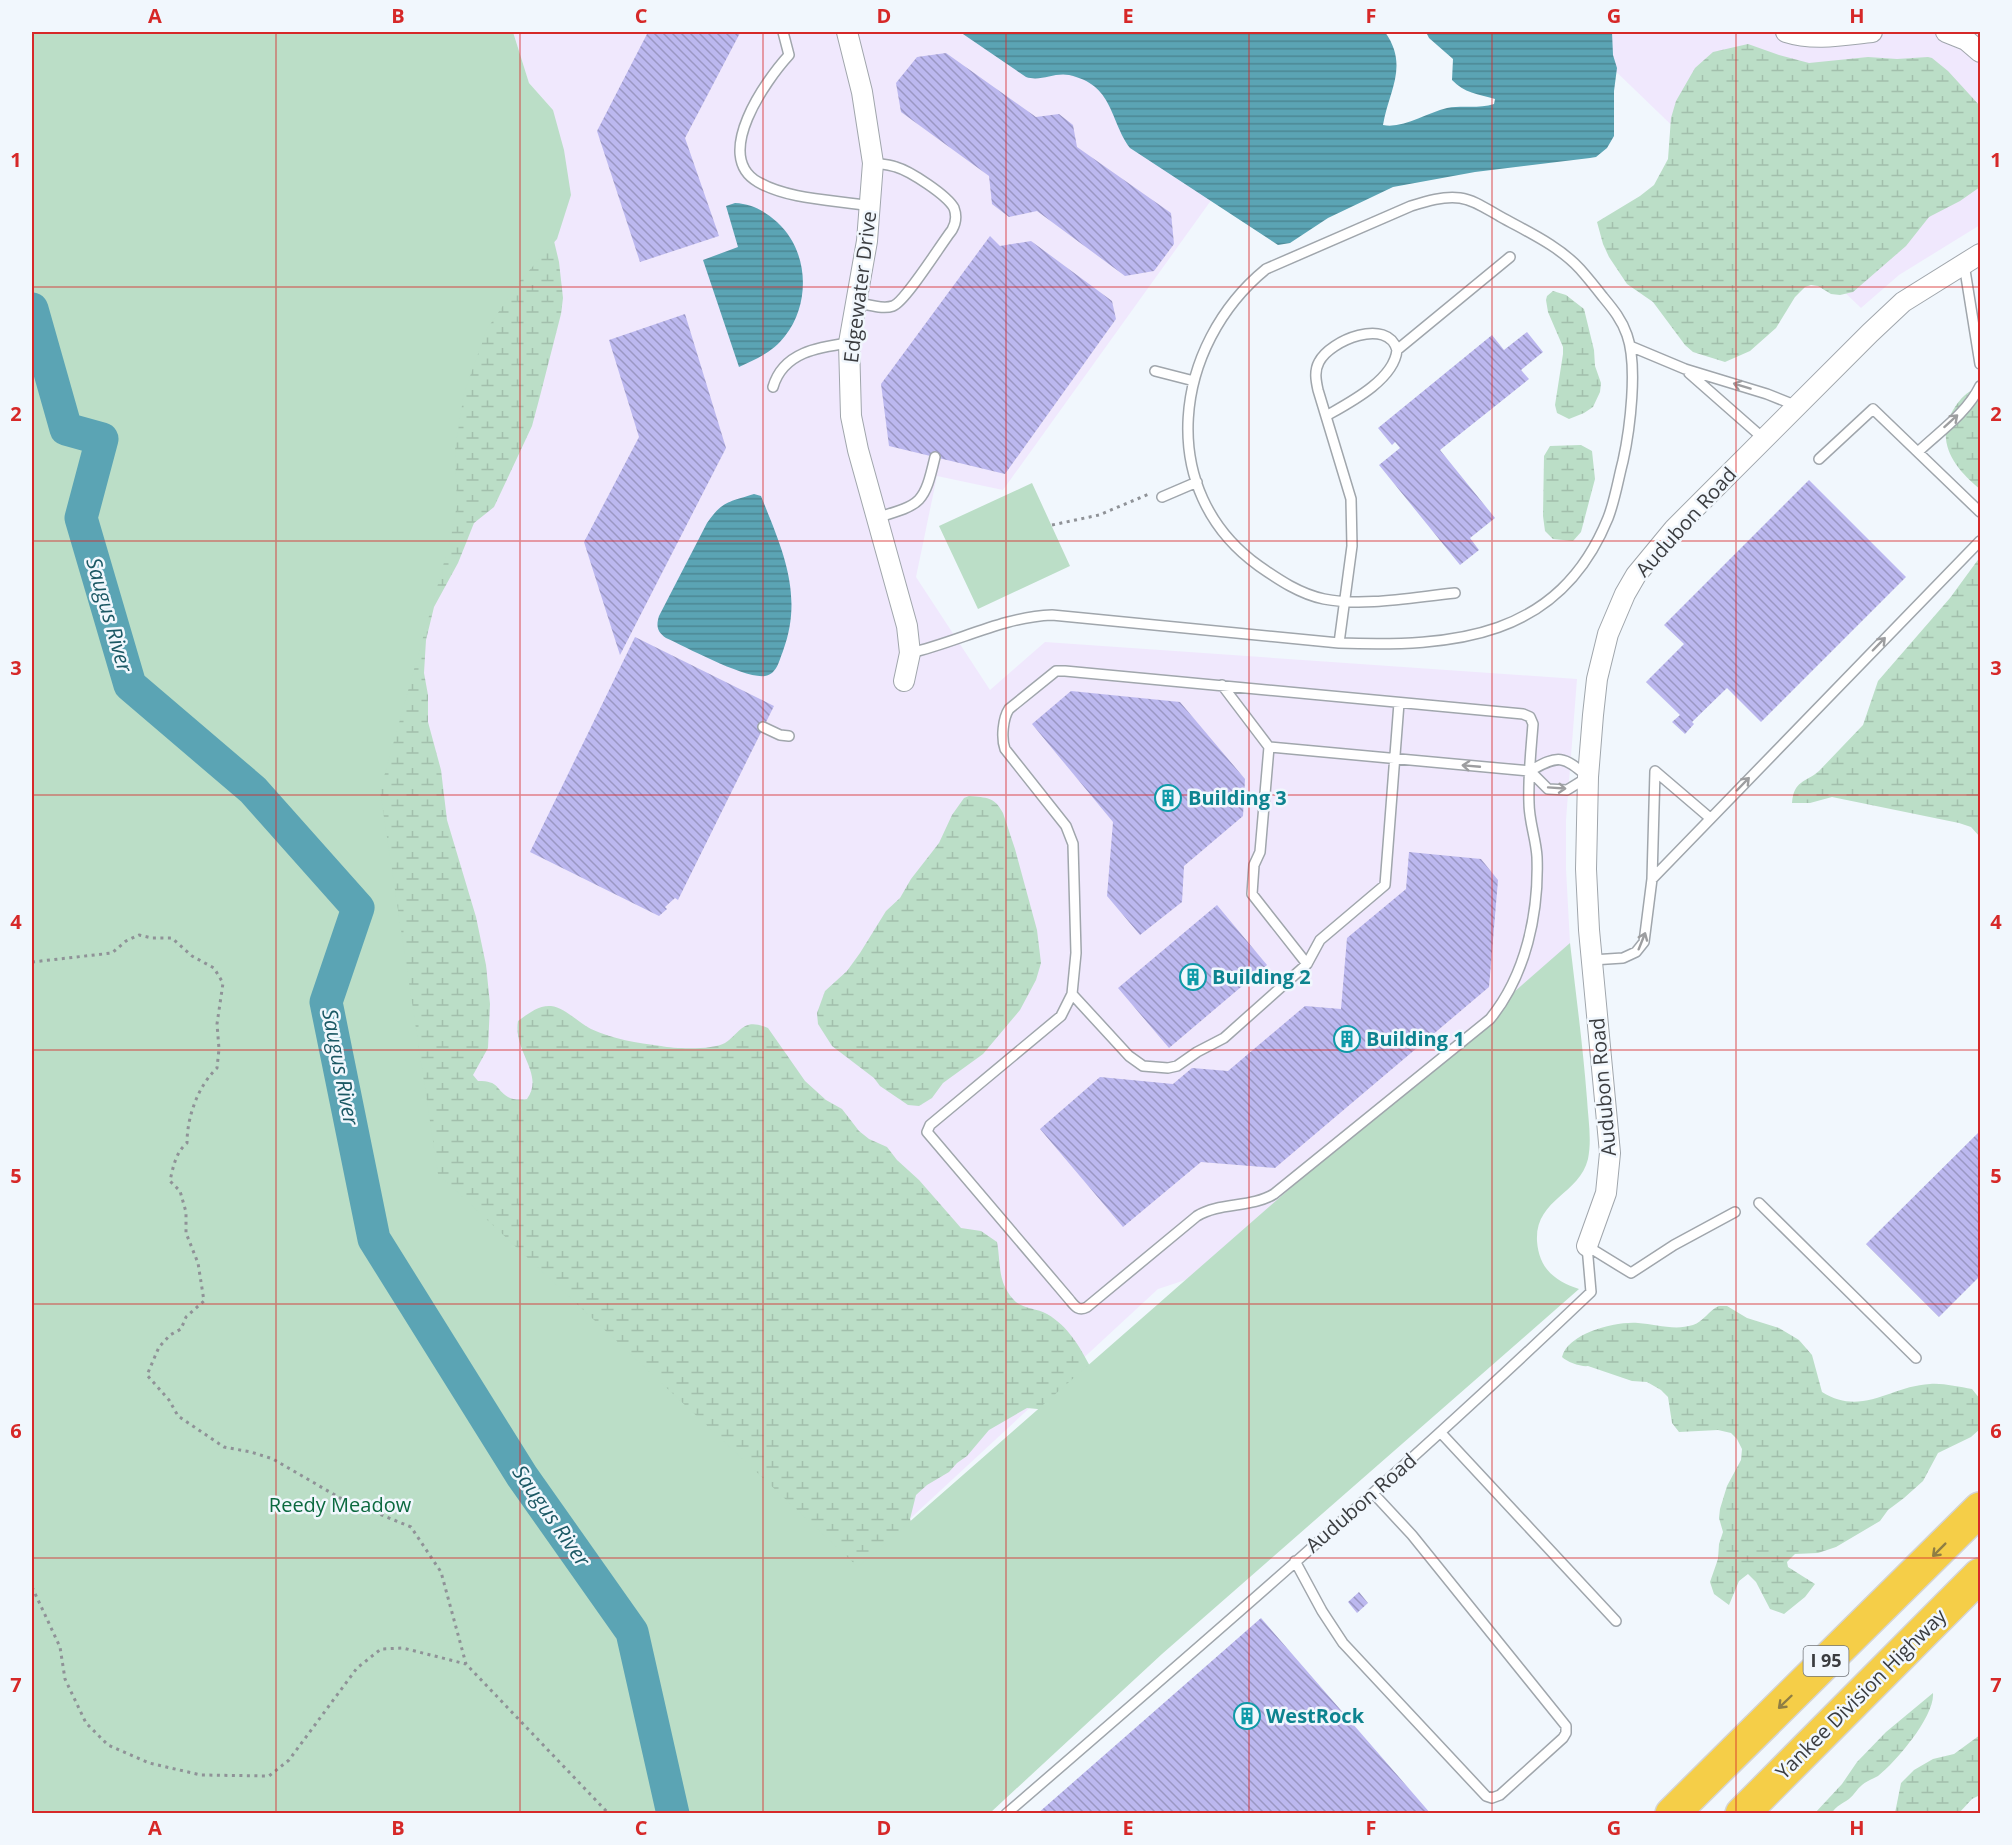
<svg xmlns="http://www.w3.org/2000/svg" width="2012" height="1845" viewBox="0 0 2012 1845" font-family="'Open Sans',sans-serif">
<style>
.commercial{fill:#f0e8fd}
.wetland{fill:url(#wetland-marsh)}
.park{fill:#bbdec7}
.water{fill:url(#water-rules)}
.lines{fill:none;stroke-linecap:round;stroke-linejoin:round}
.river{stroke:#5ba4b4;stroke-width:33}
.building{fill:url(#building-back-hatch)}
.lane-casing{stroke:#a0a6ac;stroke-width:12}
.street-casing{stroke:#a0a6ac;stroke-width:22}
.highway-casing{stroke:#d4d4d5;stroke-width:36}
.path{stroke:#8f9297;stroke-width:3;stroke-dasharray:3 4.5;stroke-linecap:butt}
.lane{stroke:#fff;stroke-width:9}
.street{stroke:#fff;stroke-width:20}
.highway{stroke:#f5ce48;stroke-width:33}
.oneway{stroke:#9d9ea0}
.oneway2{stroke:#8f7e44}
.grid{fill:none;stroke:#d62828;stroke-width:1.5;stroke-opacity:0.55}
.labels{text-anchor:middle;stroke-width:5;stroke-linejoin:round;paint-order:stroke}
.shield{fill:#f1f7fd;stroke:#727579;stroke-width:1.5}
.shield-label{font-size:18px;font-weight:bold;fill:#3b3d40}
.street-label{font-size:20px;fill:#3b3d40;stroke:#f1f7fd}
.culture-label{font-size:20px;font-weight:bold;fill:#0d838f;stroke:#f1f7fd;text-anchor:start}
.park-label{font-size:20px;fill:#0b693f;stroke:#f1f7fd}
.water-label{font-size:21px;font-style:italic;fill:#1b5864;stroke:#f1f7fd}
.neatline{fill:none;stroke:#d62828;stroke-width:2}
.grid-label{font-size:20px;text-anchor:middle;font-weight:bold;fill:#d62828}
</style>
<defs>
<pattern id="wetland-marsh" width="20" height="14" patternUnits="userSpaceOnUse" patternTransform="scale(1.5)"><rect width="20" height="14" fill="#bbdec7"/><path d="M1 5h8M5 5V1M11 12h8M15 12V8" fill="none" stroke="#a2bfac"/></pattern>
<pattern id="water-rules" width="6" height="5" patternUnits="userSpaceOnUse" patternTransform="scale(1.5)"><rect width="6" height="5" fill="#5ba4b4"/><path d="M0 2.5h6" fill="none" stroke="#4c8794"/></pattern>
<pattern id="building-back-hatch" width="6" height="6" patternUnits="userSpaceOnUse" patternTransform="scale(1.5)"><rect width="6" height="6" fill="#bcb8ef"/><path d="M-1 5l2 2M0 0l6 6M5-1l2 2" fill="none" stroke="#9a97c3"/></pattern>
</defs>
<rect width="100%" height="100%" fill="#f1f7fd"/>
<!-- commercial -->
<path class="commercial" d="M513,32h819l-329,458 -66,-14 -21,101 74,113 55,-48 532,37 -11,141v49l4,74 -40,107 -311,219 -61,20 -300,278 -420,-394 -58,-382 173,-681 -24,-27z
M1575,32h405v193l-81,50 -38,33z"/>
<!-- wetland -->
<path class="wetland" d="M32,32l512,167 15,63 4,36 -2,16 -21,82 -8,30 -38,81 -20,16 -16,40 -24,44 -8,33 -2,33 4,22v27l13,48 6,50 29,97 10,48 4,39 -2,44 -15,27 5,6c22,0 17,8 30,16 5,3 13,3 19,2 18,-25 -14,-47 -9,-78 10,-7 20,-16 33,-15 14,2 27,16 40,23 22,10 46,14 70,17 15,3 52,4 64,-3 16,-11 18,-26 43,-15l37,53 21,19 16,9 17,22 10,8 18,8 10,13 22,20 42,48 20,3 16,11c4,21 0,39 16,57 8,10 24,9 34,15 21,12 33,33 44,54l-43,42 -21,-2 -38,22 -22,26 -10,7 -8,9 -22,13 -11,10 -6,24 3,8 -259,286z
M1748,44l31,11 30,8 59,-6 29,2 31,-2 4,1 16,13 32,35v81l-20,14 -31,16 -23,29 -53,46 -13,3 -9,-1 -13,-8 -7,-1 -6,2 -10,10 -19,31 -26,23 -25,11 -32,-10 -8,-7 -32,-43 -26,-18 -18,-27 -6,-13 -6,-22 43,-26 14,-11 14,-26 3,-41 5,-17 19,-33 18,-16z
M1553,291l13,4 18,14 10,41 1,16 6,17 -1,9 -7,15 -9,6 -15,6 -12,-6 -2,-8 8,-51v-7l-15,-35 -2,-12 1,-4z
M1976,388h4v101c-26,-21 -47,-49 -25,-82 6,-9 11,-14 21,-19z
M1581,445l11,6 3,28 -14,53 -8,9 -20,-2 -8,-8 -2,-15 1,-60 6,-10z
M1980,557v280l-9,-10 -12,-4 -127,-26 -22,6h-18c2,-23 13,-20 27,-32l44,-46 15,-44 72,-83z
M969,796c18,2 25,0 34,17l12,36 22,81 4,33 -5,17 -16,30 -37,44 -40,29 -11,15 -13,8 -11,-1 -28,-19 -6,-8 -42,-32 -14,-22 -1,-11 8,-22 22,-20 13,-18 26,-42 14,-13 11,-19 28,-36 13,-28 12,-17z
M1719,1306h8l20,12 32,10 20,12 13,15 10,37c40,25 68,-6 108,-8 13,-1 29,3 42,5l8,10v30l-9,8 -33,16 -15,28 -19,17 -16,12 -8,11 -44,26 -18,6 -23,1 -8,8 1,5 27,17 -10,13 -21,17 -14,-5 -14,-27 -8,-8 -9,7 -10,24 -15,-11 -4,-12 8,-23 1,-15 4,-12 -4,-14 1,-9 7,-23 14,-26 1,-11 -5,-10 -6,-6 -13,-3 -39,2 -7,-9 -4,-26 -7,-7 -14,-8 -15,-1 -44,-15c-7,1 -21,-4 -26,-9 6,-24 54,-36 76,-34 18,1 36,8 55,2 10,-3 16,-15 26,-19z
M1933,1693c2,23 -37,69 -55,83 -5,3 -12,5 -16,9 -5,4 -8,10 -13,14 -7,5 -13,7 -17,14h-17l27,-29 15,-22 29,-30z
M1980,1735v60l-8,4 -13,14h-64l6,-30 13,-13 19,-11 21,-5z"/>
<!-- park -->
<path class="park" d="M32,32h481l16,51 24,27 11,40 7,45 -14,44 -38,43 -32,47 -23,64 -9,57 2,55 -7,36 -70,250 58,383 420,393 712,-624c6,52 13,104 17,156 1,19 5,40 1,60 -9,36 -53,40 -51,82 2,28 18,40 42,48l-417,365 -172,159 -958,1z
M1032,483l38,83 -92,43 -39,-83z"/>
<!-- water -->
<path class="water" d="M960,32h425c24,34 4,58 -2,93 20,4 43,-12 64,-17 15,-3 32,1 47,-4l1,-5c-17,-5 -31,-6 -43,-19l1,-21 -24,-21 -3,-6h186l1,23 4,13 -3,23v45l-7,12 -11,9 -6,1 -115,14 -82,15 -65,31 -38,25 -12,2 -148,-97c-21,-29 -16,-63 -61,-73 -15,-3 -28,7 -43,2z
M735,203c17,1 30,8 42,19 32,29 34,81 8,114 -12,16 -29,23 -46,31l-36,-107 35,-13 -12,-41z
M754,494l7,2c21,53 43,98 22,155 -4,10 -6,23 -18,25 -20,3 -79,-29 -99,-38 -9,-6 -10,-12 -7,-22l48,-93c15,-22 22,-21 47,-29z"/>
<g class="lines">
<!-- river -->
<path class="river" d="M32,309l34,120 36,10 -21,79 49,167 123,105 105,118 -32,94 48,237 148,237 110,156 41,182"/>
</g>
<!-- building -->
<path class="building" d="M648,32h92v1l-55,105 34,98 -79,26 -43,-131z
M946,53l90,64 23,-3 14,11 4,22 94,66 3,31 -20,27 -29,5 -88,-65 -28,6 -17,-13 -3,-28 -88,-64 -5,-29 21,-26z
M990,236l10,10 31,-5 81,60 4,18 -111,155 -116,-28 -8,-62z
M685,314l41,134 -106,207 -36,-113 55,-105 -30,-97z
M1527,332l16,20 -22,18 8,9 -89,71 55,68 -25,20 9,12 -19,15 -81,-100 21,-17 -5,-6 -3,3 -14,-17 114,-93 12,15z
M1809,480l97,97 -145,145 -34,-34 -35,34 2,2 -9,10 -13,-12 8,-7 -34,-33 38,-38 -20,-19z
M635,637l139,69 -96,194 -3,-2 -10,9 2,2 -8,7 -129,-64z
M1071,691l109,11 65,77 -2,37 -59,50 -2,36 -42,33 -33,-39 6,-74 -81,-98z
M1409,852l72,7 17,21 -9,107 -214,181 -74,-6 -78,65 -83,-98 60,-52 73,7 19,-16 36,3 77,-65 36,3 6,-71 59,-49z
M1217,905l50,60 -98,83 -51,-60z
M1980,1131v145l-41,41 -73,-73z
M1359,1592l9,11 -11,10 -9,-11z
M1261,1618l170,196h-394z"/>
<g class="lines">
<defs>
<path id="lane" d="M783,32l6,23c-23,25 -77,101 -31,127 31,18 78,18 113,24
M1964,264l16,100
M855,302c11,2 27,8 38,4 12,-4 48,-62 59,-76 4,-7 5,-14 2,-22 -7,-13 -44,-37 -58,-41 -8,-3 -16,-3 -23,-4
M1630,346l55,23 82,25 30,12
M1155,371l39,10
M1689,373l75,66
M773,387c10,-35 46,-40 76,-44
M1326,416c23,-13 68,-36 71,-66
M1918,452c21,-20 49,-39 62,-66
M1819,459l54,-50 107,103
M1162,497l35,-15
M876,518c46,-14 48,-14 59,-61
M1339,643l13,-97 -1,-47 -33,-109c-2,-9 -4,-19 1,-28 11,-22 69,-45 78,-12l113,-93
M910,653c48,-11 92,-36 142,-38l287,28c115,4 220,-4 269,-125 7,-18 10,-38 15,-57 7,-32 15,-95 4,-126 -5,-15 -14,-26 -24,-38 -7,-9 -15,-19 -23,-28 -21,-23 -52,-37 -79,-52 -13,-7 -26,-17 -41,-19 -17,-2 -33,3 -49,8l-145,63c-93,76 -112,222 -7,297 20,14 41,28 65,33 40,8 90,-2 131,-6
M1056,671h9l458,43 7,3 3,7c-2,26 -5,52 -4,79 0,18 7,36 8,54 2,56 -11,118 -47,162l-216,175c-23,14 -54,8 -77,22l-110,91c-9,5 -13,-2 -18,-8l-142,-167 3,-7 131,-109 11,-22 4,-41 -3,-109 -7,-18 -61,-77c-4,-11 -2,-31 4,-40z
M763,727l17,8 9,1
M1269,747l261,24c29,-17 33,-15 58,6l-21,13 -19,-1 -18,-18
M1652,879l3,-108 55,47
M1592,960l31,-2 13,-6 8,-10 8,-63 328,-338
M1307,964l13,-24 65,-55 14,-182
M1072,994l57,62 14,10 25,2 9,-2 20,-14 27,-14 83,-74 -55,-70 2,-29 6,-13 9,-105 -47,-62
M1759,1203l157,155
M1587,1246l44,27 43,-28 61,-33
M1441,1433l175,188
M1295,1561l27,50 21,32 143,153 6,2 8,-3 63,-57 3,-5v-7l-154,-191 -39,-42
M1006,1814c198,-171 396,-342 585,-522l-4,-46"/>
<path id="street" d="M847,32l15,60 11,71 -6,78 -18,102 2,73 7,34 49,176 3,27 -6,28
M1786,32c28,9 58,3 86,0
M1946,32l20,8 14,12
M1587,1246l19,-53 4,-40 -21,-223 -3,-61 2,-92 5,-62 4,-36 11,-45 17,-40 11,-19 38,-46 196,-196 33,-31 77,-48"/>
<path id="highway" d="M1672,1814l308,-305
M1742,1814l238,-239"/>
</defs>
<!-- lane casing -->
<use href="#lane" class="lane-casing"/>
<!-- street casing -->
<use href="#street" class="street-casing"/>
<!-- highway casing -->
<use href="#highway" class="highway-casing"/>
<!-- path -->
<path class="path" d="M1052,525l47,-10 50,-21
M32,962l80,-9 14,-12 13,-6 13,3h20l20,18 22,12 9,15 -6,41 2,25 -2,19c-19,18 -30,49 -30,75 -11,9 -14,24 -17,38l10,10 6,21v21l12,30 6,38 -18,16 -5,12 -11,6 -11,12 -12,28 22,25 9,16 46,31 27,5 22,7 67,39 71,29 30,45 25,92 143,150
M32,1587l28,60 5,32 21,44 22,22 41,18 52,12 68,1 20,-16 68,-92 24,-19 22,-1 63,16"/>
<!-- lane -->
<use href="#lane" class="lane"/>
<!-- street -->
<use href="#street" class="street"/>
<!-- highway -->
<use href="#highway" class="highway"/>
</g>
<!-- one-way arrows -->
<defs><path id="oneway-shaft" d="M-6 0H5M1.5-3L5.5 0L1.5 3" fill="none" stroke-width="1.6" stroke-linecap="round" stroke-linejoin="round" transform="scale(1.5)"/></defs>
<g class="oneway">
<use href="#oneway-shaft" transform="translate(1742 386) rotate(-163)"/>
<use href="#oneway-shaft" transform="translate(1951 421) rotate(-42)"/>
<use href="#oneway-shaft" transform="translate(1879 644) rotate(-46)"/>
<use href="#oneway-shaft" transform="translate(1471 766) rotate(-175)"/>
<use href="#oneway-shaft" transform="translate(1743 784) rotate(-46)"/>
<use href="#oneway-shaft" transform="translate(1557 788) rotate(4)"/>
<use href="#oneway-shaft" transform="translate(1642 941) rotate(-68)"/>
</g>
<g class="oneway2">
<use href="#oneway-shaft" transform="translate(1939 1550) rotate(135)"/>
<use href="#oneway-shaft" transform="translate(1785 1702) rotate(136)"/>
</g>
<!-- grid -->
<path class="grid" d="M276,32v1782M520,32v1782M763,32v1782M1006,32v1782M1249,32v1782M1492,32v1782M1736,32v1782M32,287h1948M32,541h1948M32,795h1948M32,1050h1948M32,1304h1948M32,1558h1948"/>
<!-- icons -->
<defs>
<symbol id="building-ring" viewBox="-11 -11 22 22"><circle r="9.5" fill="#f1f7fd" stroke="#0f9aa8" stroke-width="1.5"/><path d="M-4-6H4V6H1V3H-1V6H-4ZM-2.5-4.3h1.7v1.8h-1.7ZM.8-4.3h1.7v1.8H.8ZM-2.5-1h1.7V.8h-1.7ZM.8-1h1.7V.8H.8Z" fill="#0f9aa8"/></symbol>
</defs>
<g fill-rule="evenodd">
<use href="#building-ring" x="1153" y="783" width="30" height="30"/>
<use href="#building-ring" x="1178" y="962" width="30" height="30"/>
<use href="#building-ring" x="1332" y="1024" width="30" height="30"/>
<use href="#building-ring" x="1232" y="1701" width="30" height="30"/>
</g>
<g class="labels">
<!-- shield labels -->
<rect class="shield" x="1803.5" y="1646" width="45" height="30" rx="4.5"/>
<g class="shield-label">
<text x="1826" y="1667">I 95</text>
</g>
<!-- street labels -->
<g class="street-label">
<text transform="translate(860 287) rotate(-83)" y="7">Edgewater Drive</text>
<text transform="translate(1686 522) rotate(-48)" y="7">Audubon Road</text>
<text transform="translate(1603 1087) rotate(-95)" y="7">Audubon Road</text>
<text transform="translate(1361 1503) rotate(-41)" y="7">Audubon Road</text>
<text transform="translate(1861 1694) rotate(-45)" y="7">Yankee Division Highway</text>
</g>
<!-- culture labels -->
<g class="culture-label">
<text x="1188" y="805">Building 3</text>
<text x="1212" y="984">Building 2</text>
<text x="1366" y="1046">Building 1</text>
<text x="1266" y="1723">WestRock</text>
</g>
<!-- park labels -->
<g class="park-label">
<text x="340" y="1512">Reedy Meadow</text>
</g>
<!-- water labels -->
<g class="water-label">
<text transform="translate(109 615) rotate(74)" y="7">Saugus River</text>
<text transform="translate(340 1067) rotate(79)" y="7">Saugus River</text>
<text transform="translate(551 1516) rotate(55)" y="7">Saugus River</text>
</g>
</g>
<!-- border -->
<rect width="2012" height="1845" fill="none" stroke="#f1f7fd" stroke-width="66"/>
<rect x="33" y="33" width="1946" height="1779" class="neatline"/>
<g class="grid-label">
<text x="155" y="23">A</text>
<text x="398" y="23">B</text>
<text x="641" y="23">C</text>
<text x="884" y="23">D</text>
<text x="1128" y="23">E</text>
<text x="1371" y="23">F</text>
<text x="1614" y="23">G</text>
<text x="1857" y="23">H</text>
<text x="16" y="167">1</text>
<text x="1996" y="167">1</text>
<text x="16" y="421">2</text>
<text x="1996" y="421">2</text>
<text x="16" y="675">3</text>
<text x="1996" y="675">3</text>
<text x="16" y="929">4</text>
<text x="1996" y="929">4</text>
<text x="16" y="1183">5</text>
<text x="1996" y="1183">5</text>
<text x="16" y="1438">6</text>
<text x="1996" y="1438">6</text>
<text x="16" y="1692">7</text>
<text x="1996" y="1692">7</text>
<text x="155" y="1835">A</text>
<text x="398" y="1835">B</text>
<text x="641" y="1835">C</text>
<text x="884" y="1835">D</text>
<text x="1128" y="1835">E</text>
<text x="1371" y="1835">F</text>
<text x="1614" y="1835">G</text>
<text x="1857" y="1835">H</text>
</g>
</svg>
